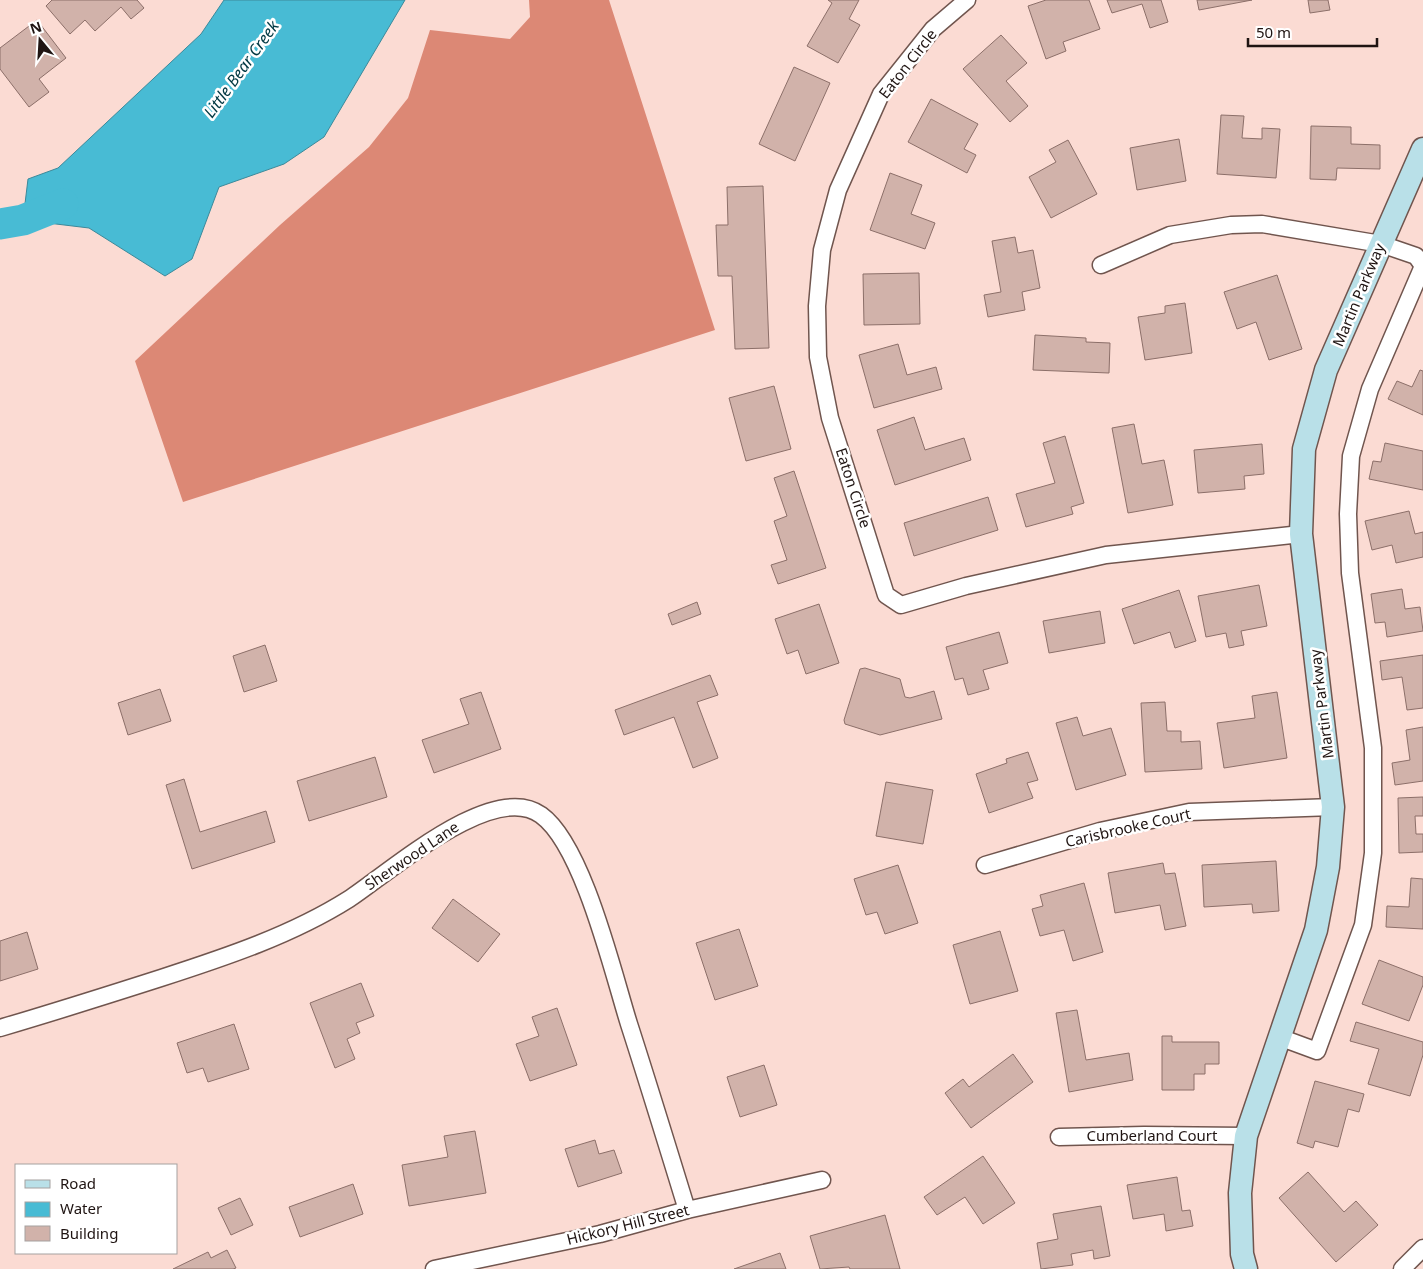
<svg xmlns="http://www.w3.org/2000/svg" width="1423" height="1269" viewBox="0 0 1423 1269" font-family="'Noto Sans',sans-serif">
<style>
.forest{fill:#dc8875}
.water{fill:#48bbd4;stroke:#3c899a}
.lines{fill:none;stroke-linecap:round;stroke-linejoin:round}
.river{stroke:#48bbd4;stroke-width:31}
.building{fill:#d1b2aa;stroke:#8c6f69}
.street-casing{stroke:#70554e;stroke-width:19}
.secondary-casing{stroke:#70554e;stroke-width:25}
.street{stroke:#fff;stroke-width:16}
.secondary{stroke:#b9e0e8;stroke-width:22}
.labels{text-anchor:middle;stroke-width:5;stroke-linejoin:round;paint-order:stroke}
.street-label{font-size:15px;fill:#1f1412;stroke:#fff}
.water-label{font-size:16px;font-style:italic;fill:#023943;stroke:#fff}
</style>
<rect width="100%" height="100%" fill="#fbdbd3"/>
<!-- forest -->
<path class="forest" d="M529,0h80l106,330 -532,172 -48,-141 145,-136 89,-78 39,-49 22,-68 80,9 20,-22z"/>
<!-- water -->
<path class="water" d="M224,0h181l-81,137 -40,27 -65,23 -27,72 -27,17 -76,-48 -66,-8 5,-41 30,-11 143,-134z"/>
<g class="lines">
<!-- river -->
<path class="river" d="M0,224l23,-4 40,-16"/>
</g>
<!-- building -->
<path class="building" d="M52,0h85l7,8 -13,11 -10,-12 -26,24 -10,-11 -15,14 -24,-28z
M828,0h31l-10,19 11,6 -22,38 -31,-17 25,-43z
M1046,0h43l11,29 -37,13 3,9 -20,8 -18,-53z
M1107,0h54l7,22 -18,6 -8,-24 -30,9z
M1197,0h55l-53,10z
M1308,0h20l2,10 -20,3z
M37,20l29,38 -27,21 10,13 -20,15 -29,-38v-21z
M1001,35l26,28 -21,18 22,25 -18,16 -47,-53z
M794,67l36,16 -35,78 -36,-17z
M931,99l47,25 -14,25 12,6 -9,18 -59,-31z
M1221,115l23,1 -2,22 20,1v-11l18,1 -4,49 -59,-4z
M1311,126l40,1v17l29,1v24l-43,-1 -1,12 -26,-1z
M1179,139l7,42 -49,9 -7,-42z
M1068,140l29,54 -46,24 -22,-41 27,-15 -7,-12z
M890,173l32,12 -11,29 24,9 -10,26 -55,-19z
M763,186l6,162 -34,1 -3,-73h-14l-2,-51h12l-1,-38z
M1015,237l3,16 15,-3 7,38 -18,4 3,18 -37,7 -4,-22 17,-3 -9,-51z
M919,273l1,51 -56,1 -1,-51z
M1277,275l25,74 -33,11 -13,-38 -19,7 -13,-37z
M1185,303l7,50 -47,7 -7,-43 27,-4v-7z
M1035,335l51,3v4l24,1 -1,30 -76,-3z
M898,344l9,31 29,-8 6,22 -68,19 -15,-53z
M1420,370l3,1v44l-35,-16 9,-18 15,6z
M774,386l17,63 -45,12 -17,-63z
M914,417l11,33 39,-12 7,22 -76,25 -18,-55z
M1134,424l8,40 22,-4 9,45 -45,8 -16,-85z
M1065,436l19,67 -13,4 2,7 -47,13 -10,-33 39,-11 -12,-40z
M1385,443l38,8v39l-54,-11 4,-18 8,1z
M1262,444l2,30 -20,2 1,13 -47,4 -4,-43z
M794,471l32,97 -48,16 -7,-19 16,-5 -13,-39 13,-5 -13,-38z
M988,497l10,33 -84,26 -10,-33z
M1409,511l6,23 8,-2v25l-27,6 -4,-18 -20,5 -7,-29z
M1259,585l8,41 -26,5 3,14 -15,3 -3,-15 -20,4 -8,-41z
M1402,589l3,20 15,-2 3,24 -36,6 -2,-15 -10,1 -4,-29z
M1179,590l17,51 -21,7 -5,-16 -36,12 -12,-35z
M697,602l4,12 -29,11 -4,-11z
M819,604l20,59 -33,11 -8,-24 -11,4 -12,-35z
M1100,611l5,32 -56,10 -6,-32z
M999,632l9,31 -25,7 6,19 -21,6 -5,-17 -8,2 -9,-33z
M265,645l12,36 -33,11 -11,-36z
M1423,655v53l-16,2 -5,-33 -20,3 -2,-19z
M865,668l35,11 5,18 5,1 24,-7 8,28 -62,16 -35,-11 -1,-4 16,-51z
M710,675l8,20 -21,7 21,56 -25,10 -19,-51 -50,18 -9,-25z
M160,689l11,32 -43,14 -10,-32z
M481,692l20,57 -67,24 -12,-33 47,-16 -9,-25z
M1277,692l10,66 -63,10 -7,-45 38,-5 -3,-22z
M1165,702l2,29h14v11l19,-1 2,28 -57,3 -4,-69z
M1077,717l6,19 28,-8 15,47 -50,15 -20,-67z
M1423,727v54l-28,4 -3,-22 18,-3 -4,-30z
M1028,752l10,28 -11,3 6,15 -44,15 -13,-39 31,-11 -1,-4z
M375,757l12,40 -78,24 -12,-40z
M184,779l16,53 66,-21 9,31 -83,27 -26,-84z
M886,782l47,8 -10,54 -47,-8z
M1423,797v19h-8l1,18h7v18l-24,1 -1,-55z
M1276,861l3,50 -26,2 -1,-9 -48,3 -2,-42z
M1163,863l2,11 10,-1 11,53 -21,4 -5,-25 -45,8 -7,-40z
M898,865l20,58 -33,11 -8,-22 -11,3 -12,-36z
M1411,878l12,1v50l-37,-2 1,-21 22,1z
M1084,883l19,69 -30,9 -9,-31 -24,6 -8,-27 11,-3 -3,-11z
M453,899l47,35 -22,28 -46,-34z
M739,929l19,57 -43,14 -19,-57z
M1000,931l18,60 -48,13 -17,-59z
M27,932l11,37 -38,12v-40z
M1379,960l44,17v8l-14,36 -47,-17z
M361,983l13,33 -18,7 4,10 -13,6 8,20 -20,9 -25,-65z
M557,1008l20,57 -47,16 -14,-37 23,-8 -7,-19z
M1077,1010l9,50 43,-7 4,27 -64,12 -13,-79z
M1356,1022l67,20v13l-13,41 -42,-12 11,-35 -29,-8z
M234,1024l15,45 -41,13 -5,-14 -16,5 -10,-30z
M1162,1036h10v6h47v22h-14v10h-11v16h-32z
M1013,1054l20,28 -62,46 -26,-35 18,-14 6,8z
M764,1065l13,40 -37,12 -13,-40z
M1315,1081l49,13 -5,18 -11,-3 -10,38 -23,-6 -2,7 -16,-5z
M475,1131l11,62 -77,13 -7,-41 46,-8 -4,-21z
M595,1140l4,14 15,-4 8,23 -44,14 -13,-38z
M983,1156l32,47 -32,21 -18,-27 -28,18 -13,-18z
M1308,1172l36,40 12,-11 22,24 -42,37 -57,-64z
M1177,1177l5,34 8,-1 3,16 -27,5 -2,-17 -31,5 -6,-34z
M353,1184l10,30 -63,23 -11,-30z
M240,1198l13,27 -22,10 -13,-27z
M1101,1206l9,50 -16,3 -1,-9 -22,4 2,11 -32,4 -4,-26 21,-4 -5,-25z
M885,1215l15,54h-50l-1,-2 -29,2 -10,-33z
M227,1250l9,18 -3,1h-60l35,-17 3,6z
M780,1253l6,16h-52z"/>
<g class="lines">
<defs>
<path id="street" d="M967,0l-34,29 -52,65 -43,96 -16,60 -5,56 1,51 12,61 56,177 15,10 65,-19 140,-31 195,-21
M1101,265l69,-30 61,-10 31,-1 119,20 35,12 7,10
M985,865l115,-34 89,-19 144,-5
M0,1028c54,-16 108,-33 161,-50 65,-21 131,-43 188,-79 41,-27 144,-119 192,-84 42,30 72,158 88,209 20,62 39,124 58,186
M1279,1037l38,14 46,-126 10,-72v-105l-23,-175 -2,-59 3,-58 19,-67 53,-123
M1059,1137l85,-2 102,1
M434,1269l166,-35 87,-24 135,-30
M1402,1269l21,-21"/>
<path id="secondary" d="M1246,1269l-4,-15 -2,-61 6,-57 70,-206 12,-63 5,-60 -32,-273 3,-85 22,-79 97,-221"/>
</defs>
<!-- street casing -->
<use href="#street" class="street-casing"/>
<!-- secondary casing -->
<use href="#secondary" class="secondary-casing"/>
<!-- street -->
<use href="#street" class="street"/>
<!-- secondary -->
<use href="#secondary" class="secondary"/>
</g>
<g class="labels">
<!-- street labels -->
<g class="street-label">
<text transform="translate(908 64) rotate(-52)" y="5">Eaton Circle</text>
<text transform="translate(1359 295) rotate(-67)" y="5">Martin Parkway</text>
<text transform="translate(853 488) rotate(72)" y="5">Eaton Circle</text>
<text transform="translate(1322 704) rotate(-97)" y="5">Martin Parkway</text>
<text transform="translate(1128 828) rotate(-13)" y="5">Carisbrooke Court</text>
<text transform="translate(412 856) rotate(-34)" y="5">Sherwood Lane</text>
<text x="1152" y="1141">Cumberland Court</text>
<text transform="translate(628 1225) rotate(-14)" y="5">Hickory Hill Street</text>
</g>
<!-- water labels -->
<g class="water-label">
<text transform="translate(241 69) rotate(-54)" y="6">Little Bear Creek</text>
</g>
</g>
<!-- legend -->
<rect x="15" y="1164" width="162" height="90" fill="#ffffff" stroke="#a5a1a0"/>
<rect x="25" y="1180" width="25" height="8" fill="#b9e0e8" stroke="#a5a1a0"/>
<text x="60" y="1189" font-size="15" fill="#1f1412">Road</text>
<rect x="25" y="1202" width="25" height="15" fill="#48bbd4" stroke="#a5a1a0"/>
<text x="60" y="1214" font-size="15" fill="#1f1412">Water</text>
<rect x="25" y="1226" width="25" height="15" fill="#d1b2aa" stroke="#a5a1a0"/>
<text x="60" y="1239" font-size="15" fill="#1f1412">Building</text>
<!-- north arrow -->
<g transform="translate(40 40) rotate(342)" stroke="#ffffff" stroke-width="4" paint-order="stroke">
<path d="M0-4L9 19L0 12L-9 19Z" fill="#1f1412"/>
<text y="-8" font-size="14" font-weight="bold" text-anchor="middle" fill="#1f1412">N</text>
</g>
<!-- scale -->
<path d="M1248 38v8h129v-8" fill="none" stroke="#1f1412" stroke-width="2.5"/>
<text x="1256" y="38" font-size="15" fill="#1f1412" stroke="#ffffff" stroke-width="4" paint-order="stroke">50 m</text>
</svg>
